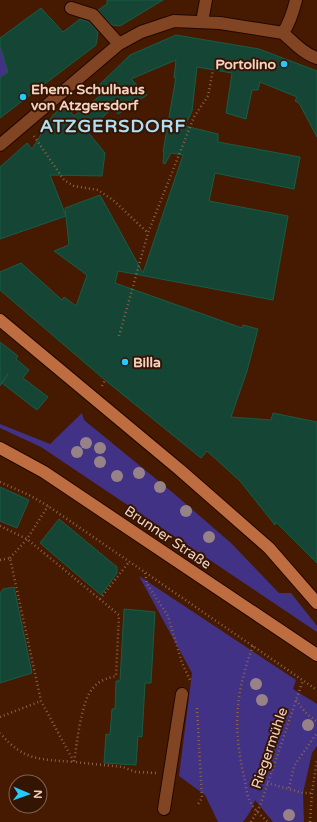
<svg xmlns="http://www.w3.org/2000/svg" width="317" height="822" viewBox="0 0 317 822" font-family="'Varela Round',sans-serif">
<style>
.green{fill:#423286}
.building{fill:#154635;stroke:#195c46}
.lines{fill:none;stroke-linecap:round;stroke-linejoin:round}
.minor-casing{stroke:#240700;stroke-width:14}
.major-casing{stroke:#240700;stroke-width:14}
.path{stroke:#8b624c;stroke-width:2.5;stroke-dasharray:1 3;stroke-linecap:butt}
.minor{stroke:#814524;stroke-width:12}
.major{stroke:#be6d41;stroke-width:12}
.tree{fill:#978387}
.poi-dot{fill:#25c9fe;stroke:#341504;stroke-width:1.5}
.labels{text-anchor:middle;stroke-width:4;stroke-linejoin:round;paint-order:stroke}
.poi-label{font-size:14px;font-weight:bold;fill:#f6d2c0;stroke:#341504;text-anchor:start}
.street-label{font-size:14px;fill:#f6d2c0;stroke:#341504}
.district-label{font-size:18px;font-weight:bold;letter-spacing:1px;fill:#addff5;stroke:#341504}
</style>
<rect width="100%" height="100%" fill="#451a01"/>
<!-- green -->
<path class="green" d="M0,46l8,26 -8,6z
M82,413l2,7 88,72 59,51 48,50h12l26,33v6l-276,-185 -41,-19v-4l50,20z
M139,576l157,104 -3,9 24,15v42l-5,7 -9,40 1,29h-31l-18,-22 -5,12 -7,10h-25l-13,-27 -26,-19 13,-103z"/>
<!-- building -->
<path class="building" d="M107,0h56l-43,26 -8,-1 -14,-15 9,-6z
M41,8l22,24 17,-13 9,3 9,10 -2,13 -96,73v-40l8,-6 -8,-26v-8z
M176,35l83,14 58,22v66l-18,-34 -4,-2 2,-4 -37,-15 -2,8h-6l-6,29 -20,-6 6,-40 -35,-6 -5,44 -7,15 33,8v8l82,15 -6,32 -79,-16 -6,28 79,15 -15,84 -155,-29 -3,12 127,45 1,-3 15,4 -11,42 -16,46 40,3 2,-7 44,9v141l-41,-41 -1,3 -35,-44 -33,-30 -6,7 -96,-78 -105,-90v-18l21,-9 41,37 2,-3 12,9 11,-31 -33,-24 15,-6 -4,-37 35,-13 43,78 40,-118 -12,-2 -6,11 -2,-1 1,-11h-1l13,-75 -2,1 2,-18 -45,19 16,16 -29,19 -5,-6 -26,23 18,22 -3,23 -52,-1 16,41 -66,23v-72l27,-24 5,6 21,-34 12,-10 9,11 27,-21 -6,-6 35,-34z
M0,342l18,14 -2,3 13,11 -6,8 25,19 -11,13 -35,-27 6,-8 -1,-1 -7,12z
M0,487l29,13 -12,28 -17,-7z
M59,519l58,48v6l-16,22 -61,-52z
M14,587l18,86 -32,10v-90l3,-4z
M124,609l31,3 -4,71h-6l-3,54 -4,-1 -2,29 -32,-2 2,-29 4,1 2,-26h3l1,-28h4z"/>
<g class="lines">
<defs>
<path id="minor" d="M71,8l22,7 26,29
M202,22l4,-22
M283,33c10,9 21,21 34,25
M283,33c7,-11 10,-21 13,-33
M0,145l119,-101 22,-12 33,-11 46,2 63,10
M164,809l18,-115"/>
<path id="major" d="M0,320l180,150 89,78 48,55
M0,448l44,24 273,183"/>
</defs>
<!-- minor casing -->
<use href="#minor" class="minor-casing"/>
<!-- major casing -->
<use href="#major" class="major-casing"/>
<!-- path -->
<path class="path" d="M34,136l30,44 10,6 24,4 15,10 35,33
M119,336l29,-103 46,-116 14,-21 5,-26
M102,386l3,-6
M0,482l29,13 19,11 269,184
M0,526l27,13 92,76 -3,61c-8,2 -16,4 -22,11 -13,12 -17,57 -20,75 -35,-3 -50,-1 -74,-29
M10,558l17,-19 21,-33
M0,560l10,-2 31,143 33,61 49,5 13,5 20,1
M145,573l2,11 21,32 14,47 9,19
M100,599l29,-37
M253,646c-18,48 -20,81 -9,131 2,7 2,17 6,24 3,8 12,15 18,21
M296,700l9,12 12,10
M197,708l5,90 -5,8
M0,717l41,-16
M267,783l36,10h9
M289,788l5,-22 23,-33
M251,822l9,-16 43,-126
M310,822l2,-29 5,-34"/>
<!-- minor -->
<use href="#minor" class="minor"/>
<!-- major -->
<use href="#major" class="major"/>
</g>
<!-- trees -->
<g class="tree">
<circle cx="86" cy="443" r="6"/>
<circle cx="100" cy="448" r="6"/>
<circle cx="77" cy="452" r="6"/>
<circle cx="100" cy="462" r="6"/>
<circle cx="139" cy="473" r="6"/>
<circle cx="117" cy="476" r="6"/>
<circle cx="160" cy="487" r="6"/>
<circle cx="186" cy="511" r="6"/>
<circle cx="209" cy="537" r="6"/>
<circle cx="256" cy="684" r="6"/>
<circle cx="262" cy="700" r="6"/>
<circle cx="308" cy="725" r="6"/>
<circle cx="289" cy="815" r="6"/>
</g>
<!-- markers -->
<g class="poi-dot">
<circle cx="284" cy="64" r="4"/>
<circle cx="23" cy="97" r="4"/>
<circle cx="125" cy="362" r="4"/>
</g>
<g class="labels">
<!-- poi labels -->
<g class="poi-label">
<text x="276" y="69" text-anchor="end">Portolino</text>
<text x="31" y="94">Ehem. Schulhaus<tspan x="31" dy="16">von Atzgersdorf</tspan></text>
<text x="133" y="367">Billa</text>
</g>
<!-- street labels -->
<g class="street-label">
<text transform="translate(168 537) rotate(34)" y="5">Brunner Straße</text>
<text transform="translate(269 748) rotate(-71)" y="5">Riegermühle</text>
</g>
<!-- district labels -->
<g class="district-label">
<text x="113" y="132">ATZGERSDORF</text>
</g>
</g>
<!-- north arrow -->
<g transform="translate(28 794) rotate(92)"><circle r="19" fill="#341504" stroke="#82614f"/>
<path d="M0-3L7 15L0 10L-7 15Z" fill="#25c9fe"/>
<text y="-6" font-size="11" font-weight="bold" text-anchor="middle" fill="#f6d2c0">N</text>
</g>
</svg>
